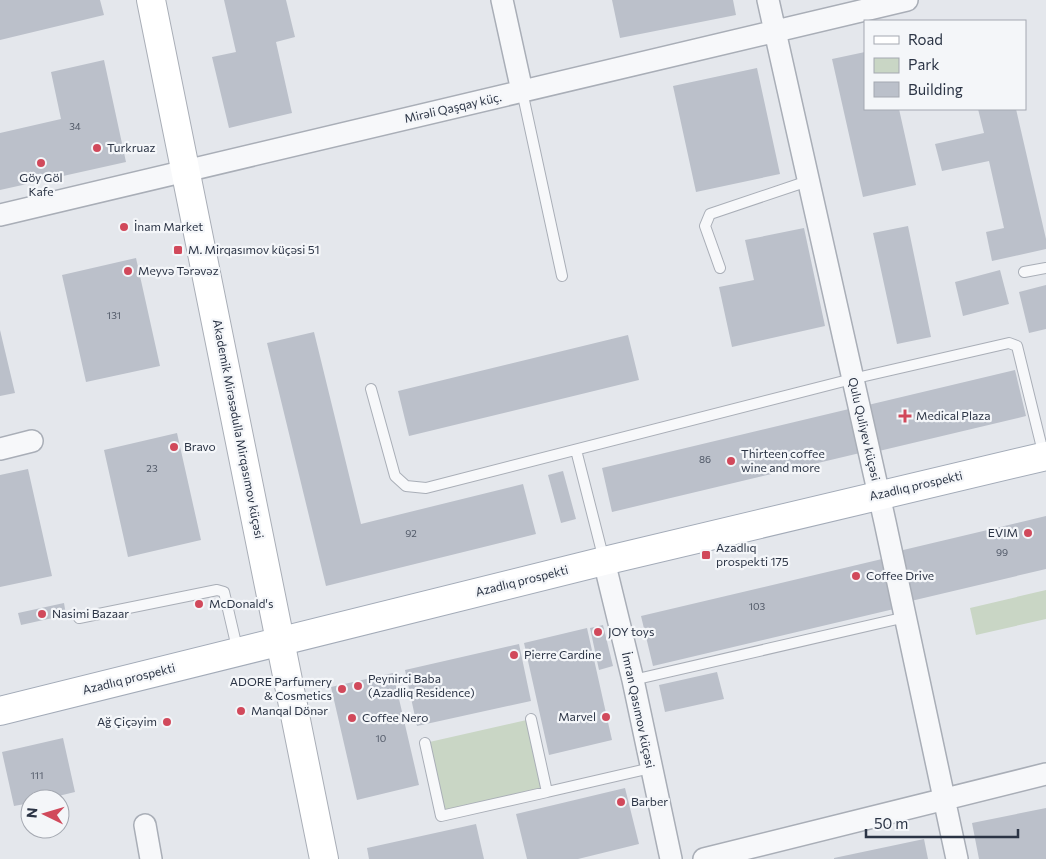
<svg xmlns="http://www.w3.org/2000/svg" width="1046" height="859" viewBox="0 0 1046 859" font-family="Commissioner,sans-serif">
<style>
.green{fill:#c9d6c5}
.building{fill:#bbc0ca}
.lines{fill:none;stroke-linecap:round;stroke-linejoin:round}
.lane-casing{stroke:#a9aeb7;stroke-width:12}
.street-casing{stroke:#a9aeb7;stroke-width:24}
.secondary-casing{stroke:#a9aeb7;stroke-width:30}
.primary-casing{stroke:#a3abb8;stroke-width:30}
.lane{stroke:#f7f8fa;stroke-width:10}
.street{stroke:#f7f8fa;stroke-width:21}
.secondary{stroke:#fff;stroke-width:28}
.primary{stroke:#fff;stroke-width:28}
.poi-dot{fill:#d1495b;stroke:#f4f6f9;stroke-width:2}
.labels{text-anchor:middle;stroke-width:4.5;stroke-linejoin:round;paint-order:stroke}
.number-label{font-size:10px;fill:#4f5766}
.street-label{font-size:12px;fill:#2b3445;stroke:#f4f6f9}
.poi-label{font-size:12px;fill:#2b3445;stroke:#f4f6f9;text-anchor:start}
</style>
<rect width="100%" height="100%" fill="#e4e7ec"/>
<!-- green -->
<path class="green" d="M1046,590v29l-70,16 -6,-27z
M531,719l16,73 -106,24 -16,-73z"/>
<!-- building -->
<path class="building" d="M0,0h100l4,15 -104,25z
M224,0h62l9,37 -19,5 16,71 -63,15 -17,-71 24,-5z
M612,0h121l3,15 -116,23z
M865,52v57h34l17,76 -53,12 -31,-138z
M104,60l22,102 -126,28v-57l61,-14 -10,-47z
M757,68l23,106 -84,18 -23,-106z
M978,109h38l30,130v10l-54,12 -6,-29 18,-4 -15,-67 -47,10 -7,-27 49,-11z
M908,226l23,111 -34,7 -24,-111z
M804,228l21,98 -93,21 -13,-60 35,-7 -9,-40z
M136,258l24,108 -74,16 -24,-107z
M1000,270l9,34 -46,12 -8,-34z
M1046,285v44l-17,4 -10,-41z
M0,330l15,63 -15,3z
M314,332l47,192 162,-40 13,50 -210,52 -59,-243z
M628,335l11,45 -230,56 -11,-45z
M1015,370l11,46 -147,35 -11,-46z
M849,409l11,44 -248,59 -10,-44z
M177,433l24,107 -73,17 -24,-107z
M28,469l24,107 -52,11v-112z
M563,471l13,48 -15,4 -13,-48z
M1046,516v53l-135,32 -12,-50z
M882,559l12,50 -241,57 -12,-50z
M64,603l2,12 -45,10 -3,-12z
M603,625l10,41 -14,4 -9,-42z
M587,628l25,112 -63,15 -25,-112z
M519,644l12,57 -114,25 -12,-56z
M717,672l7,27 -59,13 -6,-27z
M393,673l26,112 -62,15 -26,-113z
M63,738l12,54 -29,7h-16v4l-16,3 -12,-54z
M625,788l14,56 -61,15h-51l-11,-45z
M1046,808v51h-67l-7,-36z
M476,824l8,35h-115l-2,-11z
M924,839l4,20h-94v-1z"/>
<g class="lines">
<defs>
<path id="lane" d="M522,91l40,185
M720,268l-15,-42 5,-12 98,-33
M1024,272l22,-4
M371,389l24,87 11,10 20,2 426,-109 157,-36 8,3 27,110
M576,450l28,110
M79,618l138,-28 7,2 14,60
M633,680l273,-63
M425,743l16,73 106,-24 -16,-73
M547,792l104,-24"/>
<path id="street" d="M502,0l20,91
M768,0l117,522 72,337
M0,215l907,-215
M0,449l32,-8
M604,561l29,119 38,179
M145,825l6,34
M704,859l342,-85"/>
<path id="secondary" d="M151,0l173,859"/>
<path id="primary" d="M0,711l604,-150 442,-105"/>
</defs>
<!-- lane casing -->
<use href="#lane" class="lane-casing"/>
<!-- street casing -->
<use href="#street" class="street-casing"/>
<!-- secondary casing -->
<use href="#secondary" class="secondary-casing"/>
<!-- primary casing -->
<use href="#primary" class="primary-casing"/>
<!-- lane -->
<use href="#lane" class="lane"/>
<!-- street -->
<use href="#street" class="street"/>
<!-- secondary -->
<use href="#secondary" class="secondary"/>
<!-- primary -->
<use href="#primary" class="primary"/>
</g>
<!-- markers -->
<g class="poi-dot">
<circle cx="97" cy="148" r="5"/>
<circle cx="41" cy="163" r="5"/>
<circle cx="124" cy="227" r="5"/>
<rect x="173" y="245" width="10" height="10" rx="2.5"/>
<circle cx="128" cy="271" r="5"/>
<path d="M902.5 408.5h5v5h5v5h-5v5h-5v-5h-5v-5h5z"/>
<circle cx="174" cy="447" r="5"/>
<circle cx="731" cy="461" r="5"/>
<circle cx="1028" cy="533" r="5"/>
<rect x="701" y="550" width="10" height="10" rx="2.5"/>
<circle cx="856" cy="576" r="5"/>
<circle cx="199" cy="604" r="5"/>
<circle cx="42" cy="614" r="5"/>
<circle cx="598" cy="632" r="5"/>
<circle cx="514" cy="655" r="5"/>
<circle cx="358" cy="686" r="5"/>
<circle cx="342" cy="689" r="5"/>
<circle cx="241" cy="711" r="5"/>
<circle cx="606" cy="717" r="5"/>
<circle cx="352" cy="718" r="5"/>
<circle cx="167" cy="722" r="5"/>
<circle cx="621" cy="802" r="5"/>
</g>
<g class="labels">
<!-- number labels -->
<g class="number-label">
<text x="75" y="130">34</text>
<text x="114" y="319">131</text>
<text x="705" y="463">86</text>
<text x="152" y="472">23</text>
<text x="411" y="537">92</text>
<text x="1002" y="556">99</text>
<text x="757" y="610">103</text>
<text x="381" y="742">10</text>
<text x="37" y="779">111</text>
</g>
<!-- street labels -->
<g class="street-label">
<text transform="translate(453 108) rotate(-13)" y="4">Mirəli Qaşqay küç.</text>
<text transform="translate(238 429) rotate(79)" y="4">Akademik Mirəsədulla Mirqasımov küçəsi</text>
<text transform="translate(864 429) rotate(77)" y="4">Qulu Quliyev küçəsi</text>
<text transform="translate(916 486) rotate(-13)" y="4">Azadlıq prospekti</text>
<text transform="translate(522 581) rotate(-14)" y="4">Azadlıq prospekti</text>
<text transform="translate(129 679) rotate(-14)" y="4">Azadlıq prospekti</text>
<text transform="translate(638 710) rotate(78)" y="4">İmran Qasımov küçəsi</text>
</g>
<!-- poi labels -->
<g class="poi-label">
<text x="107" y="152">Turkruaz</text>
<text x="41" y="182" text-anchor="middle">Göy Göl<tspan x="41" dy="14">Kafe</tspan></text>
<text x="134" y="231">İnam Market</text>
<text x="188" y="254">M. Mirqasımov küçəsi 51</text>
<text x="138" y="275">Meyvə Tərəvəz</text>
<text x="916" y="420">Medical Plaza</text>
<text x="184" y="451">Bravo</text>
<text x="741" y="458">Thirteen coffee<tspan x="741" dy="14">wine and more</tspan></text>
<text x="1018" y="537" text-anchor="end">EVIM</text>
<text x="716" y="552">Azadlıq<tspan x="716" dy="14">prospekti 175</tspan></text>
<text x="866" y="580">Coffee Drive</text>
<text x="209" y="608">McDonald's</text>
<text x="52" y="618">Nasimi Bazaar</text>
<text x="608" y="636">JOY toys</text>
<text x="524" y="659">Pierre Cardine</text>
<text x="368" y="683">Peynirci Baba<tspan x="368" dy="14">(Azadliq Residence)</tspan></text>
<text x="332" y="686" text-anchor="end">ADORE Parfumery<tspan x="332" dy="14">&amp; Cosmetics</tspan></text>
<text x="251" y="715">Manqal Dönər</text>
<text x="596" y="721" text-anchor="end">Marvel</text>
<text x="362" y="722">Coffee Nero</text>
<text x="157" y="726" text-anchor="end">Ağ Çiçəyim</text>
<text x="631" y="806">Barber</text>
</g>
</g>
<!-- legend -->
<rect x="864" y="20" width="162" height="90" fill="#f4f6f9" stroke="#a4a8b1"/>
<rect x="874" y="36" width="25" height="8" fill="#ffffff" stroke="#a4a8b1"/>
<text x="908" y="45" font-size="15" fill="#2b3445">Road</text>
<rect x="874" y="58" width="25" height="15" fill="#c9d6c5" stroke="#a4a8b1"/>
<text x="908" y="70" font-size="15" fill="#2b3445">Park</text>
<rect x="874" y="82" width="25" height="15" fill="#bbc0ca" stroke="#a4a8b1"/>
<text x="908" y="95" font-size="15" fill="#2b3445">Building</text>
<!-- north arrow -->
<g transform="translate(45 814) rotate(275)"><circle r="24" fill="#f4f6f9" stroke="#a4a8b1"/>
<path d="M0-4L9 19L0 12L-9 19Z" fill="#d1495b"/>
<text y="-8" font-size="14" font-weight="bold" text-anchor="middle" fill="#2b3445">N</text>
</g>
<!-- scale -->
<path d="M866 829v8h152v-8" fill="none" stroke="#2b3445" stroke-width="2.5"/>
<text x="874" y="829" font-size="15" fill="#2b3445" stroke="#f4f6f9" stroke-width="4" paint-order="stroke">50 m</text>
</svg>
